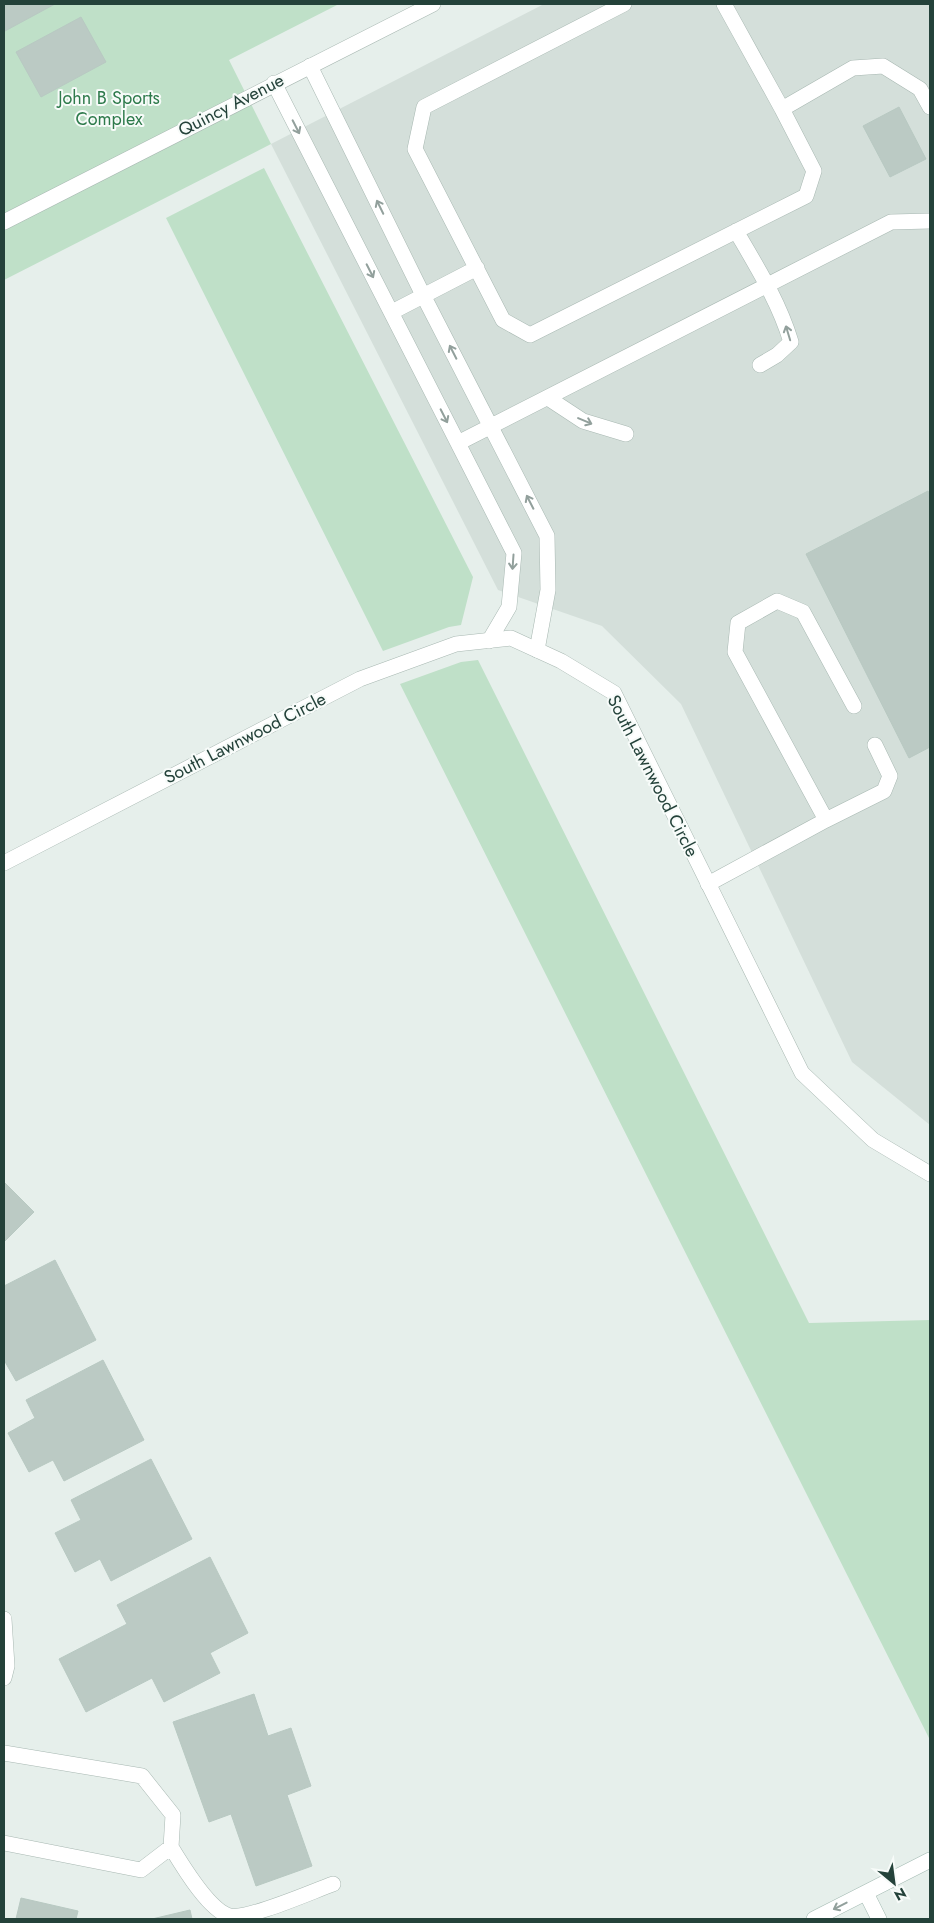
<svg xmlns="http://www.w3.org/2000/svg" width="934" height="1923" viewBox="0 0 934 1923" font-family="Jost,sans-serif">
<style>
.built{fill:#d4dfda}
.green{fill:#bfe0c8}
.building{fill:#bbcac4;stroke:#b8c9c2}
.lines{fill:none;stroke-linecap:round;stroke-linejoin:round}
.lane-casing{stroke:#a8b8b2;stroke-width:16}
.street-casing{stroke:#a8b8b2;stroke-width:16}
.secondary-casing{stroke:#a4bbb3;stroke-width:16}
.lane{stroke:#fff;stroke-width:15}
.street{stroke:#fff;stroke-width:15}
.secondary{stroke:#fff;stroke-width:15}
.oneway{stroke:#92a09c}
.labels{text-anchor:middle;stroke-width:4;stroke-linejoin:round;paint-order:stroke}
.park-label{font-size:18px;fill:#2d7a4b;stroke:#f7fbf9}
.street-label{font-size:18px;fill:#24423a;stroke:#f7fbf9}
</style>
<rect width="100%" height="100%" fill="#e6efeb"/>
<!-- built -->
<path class="built" d="M544,4h386v1121l-78,-63 -171,-358 -79,-78 -104,-36 -227,-446z"/>
<!-- green -->
<path class="green" d="M4,4h335l-110,56 42,84 -267,136z
M264,168l209,409 -12,48 -12,2 -66,24 -217,-433z
M478,660l331,663 121,-3v420l-530,-1056 61,-22z"/>
<!-- building -->
<path class="building" d="M4,4h51l-50,27z
M81,17l25,45 -65,35 -25,-45z
M899,107l27,52 -36,18 -27,-51z
M928,491l2,4v252l-21,11 -103,-204z
M4,1182l30,30 -30,30z
M55,1260l41,80 -80,41 -12,-21v-74z
M103,1360l41,80 -80,41 -11,-21 -24,12 -21,-39 27,-15 -9,-18z
M151,1459l41,80 -81,42 -11,-22 -25,13 -20,-39 26,-13 -10,-20z
M210,1557l38,76 -38,20 10,20 -56,29 -12,-24 -66,34 -27,-53 68,-35 -10,-19z
M254,1694l14,42 23,-8 20,58 -24,9 25,71 -56,20 -25,-72 -22,8 -36,-100z
M21,1898l57,13 -2,8h-60z
M190,1910l2,9h-40z"/>
<g class="lines">
<defs>
<path id="lane" d="M624,4l-200,103 -9,42 88,171 27,15 276,-139 8,-25 -32,-62 -58,-105
M310,66l113,229 124,241 1,54 -11,60
M274,83l240,470 -5,54 -20,34
M782,109l71,-41 30,-2 37,23 10,18
M736,231c21,36 43,71 55,111l-14,13 -17,10
M392,312l85,-44
M548,398l35,23 43,13
M458,443l433,-221 39,-1
M826,820l58,-29 6,-15 -15,-31
M708,884l118,-64 -91,-168 3,-29 39,-22 26,11 51,94
M4,1753l138,23 31,39 -2,32 -30,23 -137,-27
M171,1847c11,18 38,64 59,69 18,4 83,-25 103,-32"/>
<path id="street" d="M4,222l429,-218
M4,863l356,-184 96,-35 55,-6 50,23 53,32 188,380 71,67 57,34
M4,1619l3,47 -3,12"/>
<path id="secondary" d="M866,1893l13,26
M814,1919l116,-59"/>
</defs>
<!-- lane casing -->
<use href="#lane" class="lane-casing"/>
<!-- street casing -->
<use href="#street" class="street-casing"/>
<!-- secondary casing -->
<use href="#secondary" class="secondary-casing"/>
<!-- lane -->
<use href="#lane" class="lane"/>
<!-- street -->
<use href="#street" class="street"/>
<!-- secondary -->
<use href="#secondary" class="secondary"/>
</g>
<!-- one-way arrows -->
<defs><path id="oneway-shaft" d="M-6 0H5M1.5-3L5.5 0L1.5 3" fill="none" stroke-width="1.6" stroke-linecap="round" stroke-linejoin="round" transform="scale(1.25)"/></defs>
<g class="oneway">
<use href="#oneway-shaft" transform="translate(296 127) rotate(63)"/>
<use href="#oneway-shaft" transform="translate(380 207) rotate(-116)"/>
<use href="#oneway-shaft" transform="translate(370 271) rotate(63)"/>
<use href="#oneway-shaft" transform="translate(788 333) rotate(-107)"/>
<use href="#oneway-shaft" transform="translate(453 352) rotate(-117)"/>
<use href="#oneway-shaft" transform="translate(444 416) rotate(63)"/>
<use href="#oneway-shaft" transform="translate(585 421) rotate(23)"/>
<use href="#oneway-shaft" transform="translate(530 502) rotate(-117)"/>
<use href="#oneway-shaft" transform="translate(513 562) rotate(94)"/>
<use href="#oneway-shaft" transform="translate(840 1906) rotate(153)"/>
</g>
<g class="labels">
<!-- park labels -->
<g class="park-label">
<text x="109" y="104">John B Sports<tspan x="109" dy="21">Complex</tspan></text>
</g>
<!-- street labels -->
<g class="street-label">
<text transform="translate(231 105) rotate(-27)" y="6">Quincy Avenue</text>
<text transform="translate(245 738) rotate(-27)" y="6">South Lawnwood Circle</text>
<text transform="translate(653 776) rotate(63)" y="6">South Lawnwood Circle</text>
</g>
</g>
<!-- border -->
<rect width="934" height="1923" fill="none" stroke="#24423a" stroke-width="10"/>
<!-- north arrow -->
<g transform="translate(894 1883) rotate(151)" stroke="#f7fbf9" stroke-width="4" paint-order="stroke">
<path d="M0-4L9 19L0 12L-9 19Z" fill="#24423a"/>
<text y="-8" font-size="14" font-weight="bold" text-anchor="middle" fill="#24423a">N</text>
</g>
</svg>
